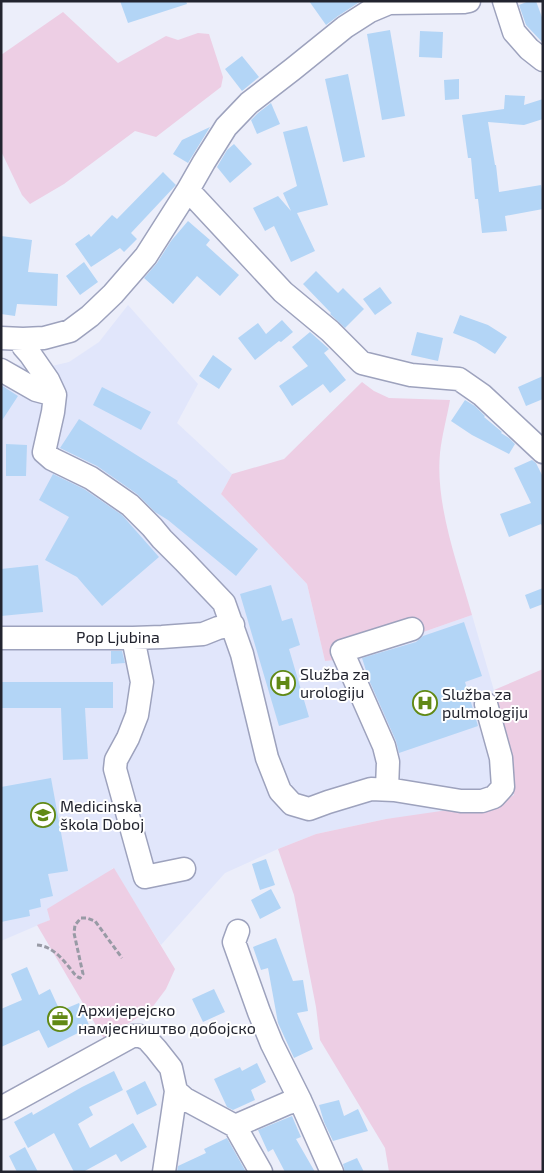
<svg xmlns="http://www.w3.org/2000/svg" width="544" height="1173" viewBox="0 0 544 1173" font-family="'Exo 2',sans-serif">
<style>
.built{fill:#e1e6fb}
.green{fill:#edcee4}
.building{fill:#b3d5f6}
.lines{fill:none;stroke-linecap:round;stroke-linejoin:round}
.minor-casing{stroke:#9da2bd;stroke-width:25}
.path{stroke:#989aa5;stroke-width:3;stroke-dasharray:5 2.5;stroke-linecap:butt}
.minor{stroke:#fff;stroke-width:22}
.labels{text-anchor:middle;stroke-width:4;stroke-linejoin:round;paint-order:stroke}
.street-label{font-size:16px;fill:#22242f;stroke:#fff}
.poi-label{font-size:16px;fill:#22242f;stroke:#fff;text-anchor:start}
</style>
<rect width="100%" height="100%" fill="#eceefa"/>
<!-- built -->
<path class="built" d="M128,305l70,79 -21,39 55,51 -11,20 86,90 18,77 21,-2 126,-44 39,134 3,46 -36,16 -92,8 -70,15 -38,15 -53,24 -64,72 -48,-77 -63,52 -49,21v-580l38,8 30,-7 30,-20z"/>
<!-- green -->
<path class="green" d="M63,12l55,51 48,-27 12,4 20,-7 11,1 14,43 -2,10 -65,50 -21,-6 -71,53 -34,20 -8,-9 -21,-44v-96z
M362,382l12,9 15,7 61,2c-3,17 -8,35 -10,53 -5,52 18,112 32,162l-126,44 -21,2 -18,-77 -86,-90 11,-20 52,-15z
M543,669v503h-154l-4,-24 -65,-108 -4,-33 -22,-112 -16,-46 38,-15 70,-15 62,-9 30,1 36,-16 -3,-46 -17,-59z
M114,868l61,101 -9,20 -15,20 -47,30 -67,-114 13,-5 -3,-11z"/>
<!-- building -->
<path class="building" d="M120,1h66l1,3 -59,19z
M309,1h52l-23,15 -12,9z
M529,1h7l7,19v23l-17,-18 -7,-20z
M390,30l15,86 -23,4 -15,-86z
M420,31l23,1 -1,26 -23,-1z
M242,56l17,21 -17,14 -17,-22z
M348,74l17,83 -22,5 -18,-83z
M459,79v20l-14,1 -1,-20z
M505,95l20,1 -1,9 19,-6v20l-19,6 -36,-3 7,43h1l3,27 42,-7 2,9v15l-38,7 2,15 -25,2 -4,-34h-3l-4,-41h-3l-6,-43 42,-6z
M271,103l9,21 -23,10 -6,-14 7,-7z
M307,126l21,79 -31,8 18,38 -24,11 -17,-36 -9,5 -12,-23 25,-12 13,15 -8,-18 14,-7 -14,-54z
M210,127l-22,36 -15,-9 9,-14z
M234,144l18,20 -22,19 -13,-16 10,-17z
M163,172l13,13 -45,48 6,6 -13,13 -4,-4 -29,19 -16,-23 14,-10 2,3 21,-22 5,4z
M188,221l22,19 -4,5 33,30 -19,21 -23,-20 -24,28 -29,-26 13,-15 14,-22z
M1,236l31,4 -4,32 30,2 -1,32 -40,-2 -2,12 -14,-2z
M84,262l14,20 -18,13 -14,-19z
M316,271l22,22 5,-5 21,21 -19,19 -15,-14 1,-1 -28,-29z
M380,287l12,16 -17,12 -12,-16z
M460,315l28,10 19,12 -12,17 -19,-12 -23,-9z
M282,320l11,12 -12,10 -2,-1 -24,19 -17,-22 20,-15 8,11z
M310,332l19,17 -5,4 22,27 -16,13 -7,-9 -31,22 -13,-20 29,-20 -16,-19z
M417,332l26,6 -5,23 -27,-6z
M213,355l19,14 -13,20 -20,-13z
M543,376v23l-17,7 -8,-19z
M1,385l17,11 -17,26z
M102,387l49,25 -10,18 -48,-25z
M465,400l10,6 10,10 -1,1 18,15 -1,1 8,5 6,6 -6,10 -37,-19 -21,-14z
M79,419l99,62 -1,1 81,67 -22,27 -68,-56 -13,-8 -18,-18 -40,-28 -37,-18z
M6,444l21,1 -1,31h-20z
M532,460l4,3 7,14v51l-2,-4 -32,13 -9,-23 31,-11 -17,-35z
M53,474l31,15 38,26 37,42 -57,49 -25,-29 -32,-17 24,-43 -30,-17z
M38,565l5,47 -42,4v-47z
M271,585l11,36 10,-3 8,27 -11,4 20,68 -30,9 -39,-132z
M543,588v16l-13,5 -5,-14z
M464,622l18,54 -17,6 13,44 -79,27 -3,-12 -27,-61 -7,-22 54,-16 7,-6z
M111,651h11l3,12 -14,1z
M1,682h112v26h-28l3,51 -25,1 -2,-52h-60z
M51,778l17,93 -20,3 5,22 -13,3 1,8 -12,3 1,6 -29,6v-135z
M266,859l9,26 -15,5 -8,-26z
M271,889l10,19 -21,11 -9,-19z
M276,938l17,43 10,-1 5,31 -11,2 16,36 -19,9 -16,-35 -10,-55 -7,2 -8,-23z
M27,967l12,28 11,-6 10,22 19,-8 11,24 -42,21 -9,-18 -38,17v-38l21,-9 -11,-26z
M214,989l11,23 -22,10 -11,-23z
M257,1063l9,19 -15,8 4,10 -22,10 -6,-3 -13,-28 26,-12 2,4z
M114,1071l9,19 -34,17 4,8 -15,9 12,24 43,-25 14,24 -26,15 -5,-8 -33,18h-9l-20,-39 -26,15 -14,-26 18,-10 1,3 49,-28z
M145,1081l12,24 -20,10 -11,-24z
M339,1100l5,16 14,-7 10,22 -35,10 -9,-19 -5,-17z
M292,1116l9,21 -5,2 19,33h-30l-12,-23 -5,3 -10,-22z
M227,1138l19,34h-69l1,-6 28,-13 -2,-4z
M25,1147l13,25h-21l-8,-16z
M357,1158l7,14h-19l-2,-8z"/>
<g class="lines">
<defs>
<path id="minor" d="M504,1l10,31 15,17 14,11
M188,190l16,-28 22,-35 23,-24 44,-34 52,-42 25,-16 19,-8 75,-1 5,-1
M1,338l22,1 21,-1 26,-7 20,-15 23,-22 33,-38 42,-66 95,102 47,39 32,32 49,12 48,4 23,16 61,57
M23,339v7l7,8 18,26 7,15 -2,17 -9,40 8,7 39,19 39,27 22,22 10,12 22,22 40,42 18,51 25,104 13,33 12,13 17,5 19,-7 43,-13 23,1 67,11h21l12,-4 9,-10 -2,-29 -15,-54
M1,370l35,20 19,5
M1,638h132l29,-1 41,-3 15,-6 15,-3
M133,638l9,44 -5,33 -9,23 -12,22 -1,9 30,108 39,-8
M387,789l1,-27 -4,-16 -42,-95 70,-22
M238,931l-4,11 25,70 13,32 28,56 32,72
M1,1108l131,-72h8l7,3 9,10 15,19 5,23 9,8 50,27 53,-23 12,-3
M235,1126l26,46
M164,1172l12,-81"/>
</defs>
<!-- minor casing -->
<use href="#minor" class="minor-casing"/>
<!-- path -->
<path class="path" d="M37,945c14,1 24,12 32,22 4,5 6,9 11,11l3,-4 -9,-41 1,-8 6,-7h6l8,3 27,37"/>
<!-- minor -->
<use href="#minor" class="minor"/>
</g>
<!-- icons -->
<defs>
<symbol id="hospital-ring" viewBox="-11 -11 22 22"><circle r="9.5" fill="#fff" stroke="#618915" stroke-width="1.5"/><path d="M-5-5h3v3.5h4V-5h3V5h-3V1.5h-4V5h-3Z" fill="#618915"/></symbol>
<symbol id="school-ring" viewBox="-11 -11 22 22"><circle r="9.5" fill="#fff" stroke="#618915" stroke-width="1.5"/><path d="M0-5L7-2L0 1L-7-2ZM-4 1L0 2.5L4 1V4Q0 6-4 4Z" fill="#618915"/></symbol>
<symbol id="office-ring" viewBox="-11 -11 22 22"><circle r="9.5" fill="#fff" stroke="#618915" stroke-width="1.5"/><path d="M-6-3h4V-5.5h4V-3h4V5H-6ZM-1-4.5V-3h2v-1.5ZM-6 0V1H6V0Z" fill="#618915"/></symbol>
</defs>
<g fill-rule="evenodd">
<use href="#hospital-ring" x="269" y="669" width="28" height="28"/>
<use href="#hospital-ring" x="411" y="689" width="28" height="28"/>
<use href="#school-ring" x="29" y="801" width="28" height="28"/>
<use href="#office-ring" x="46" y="1005" width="28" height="28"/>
</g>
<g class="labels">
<!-- street labels -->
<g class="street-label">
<text x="118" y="643">Pop Ljubina</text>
</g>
<!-- poi labels -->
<g class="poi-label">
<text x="300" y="680">Služba za<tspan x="300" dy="18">urologiju</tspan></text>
<text x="442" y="700">Služba za<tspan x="442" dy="18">pulmologiju</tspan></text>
<text x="60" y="812">Medicinska<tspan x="60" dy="18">škola Doboj</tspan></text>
<text x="78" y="1016">Архијерејско<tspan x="78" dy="18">намјесништво добојско</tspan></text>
</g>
</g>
<!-- border -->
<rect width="544" height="1173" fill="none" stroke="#22242f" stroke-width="5"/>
</svg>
